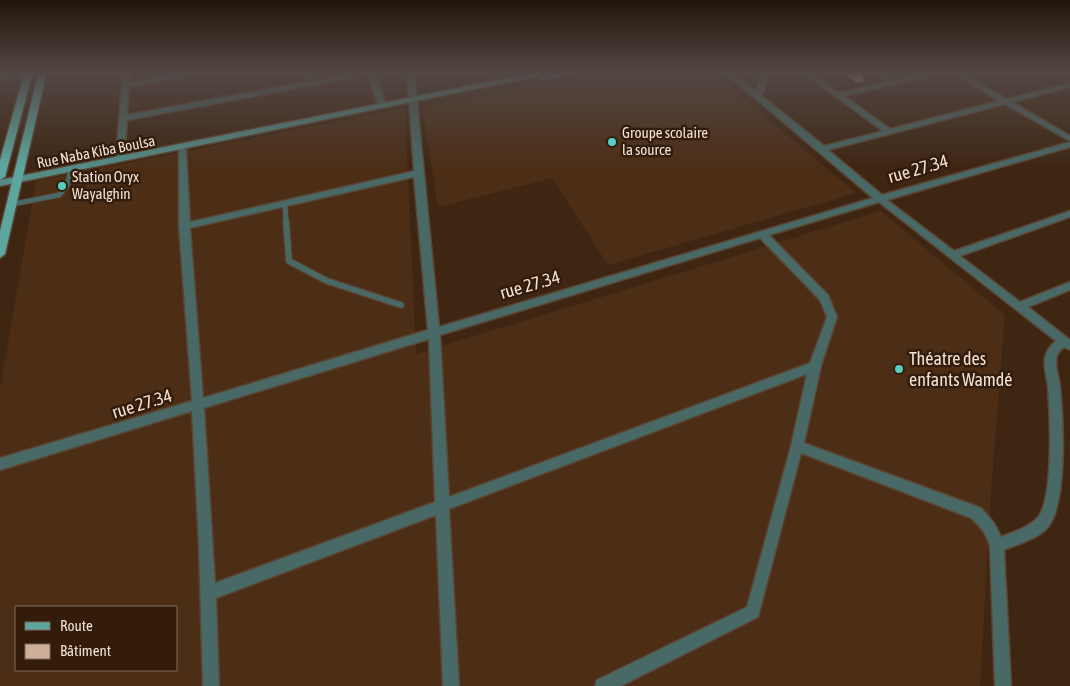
<svg xmlns="http://www.w3.org/2000/svg" width="1070" height="686" viewBox="0 0 1070 686" font-family="'Asap Condensed',sans-serif">
<style>
.built{fill:#4c2e16;fill-rule:evenodd}
.building{fill:#ceb09a}
.lines{fill:none;stroke-linecap:round;stroke-linejoin:round}
.lane-far1-casing{stroke:#5b4432;stroke-width:6}
.lane-casing{stroke:#5b4432;stroke-width:8}
.street-casing{stroke:#5b4432;stroke-width:3}
.secondary-casing{stroke:#5b4432;stroke-width:3}
.primary-casing{stroke:#5b4432;stroke-width:3}
.lane-far1{stroke:#486966;stroke-width:4.5}
.lane{stroke:#486966;stroke-width:5.5}
.street{fill:#486966;fill-rule:evenodd}
.secondary{fill:#548c86;fill-rule:evenodd}
.primary{fill:#5da69f;fill-rule:evenodd}
.poi-dot{fill:#56cec4;stroke:#331c0a;stroke-width:2}
.labels{text-anchor:middle;stroke-width:5;stroke-linejoin:round;paint-order:stroke}
.far-poi-label{font-size:15px;fill:#f1e1d5;stroke:#331c0a;text-anchor:start}
.far-street-label{font-size:15px;fill:#f1e1d5;stroke:#331c0a}
.street-label{font-size:18px;fill:#f1e1d5;stroke:#331c0a}
.poi-label{font-size:18px;fill:#f1e1d5;stroke:#331c0a;text-anchor:start}
</style>
<rect width="100%" height="100%" fill="#3e2613"/>
<!-- built -->
<path class="built" d="M605,71h105l146,122 -248,72 -56,-87 -114,29 -16,-100z
M405,108l11,246 465,-143 124,104 -14,176 -11,195h-980v-297l36,-208zM16,607h160v63h-160z"/>
<!-- building -->
<path class="building" d="M840,71h22l2,10 -7,2z"/>
<g class="lines">
<defs>
<path id="lane-far1" d="M285,203l1,19
M13,204l46,-9 8,-9 3,-13"/>
<path id="lane" d="M286,221l3,40 38,20 74,24"/>
<path id="street" d="M27,71h15l-4,2 -38,6v-4z
M123,71h7l-1,11 67,-11h15l-4,2 -78,14 -2,28 179,-33 -3,-11h6l4,10 61,-10 12,34 -4,2 -4,-2 -10,-30 -241,45 -3,37 -4,3 -4,-3z
M407,71h7l25,256 434,-129 -150,-127h7l26,21 7,-21h7l-8,25 62,50 59,-15 -82,-60h7l31,22 48,-11 -15,-11h7l16,9 41,-9h11l-3,2 -100,23 46,33 109,-28 -49,-30h8l49,28 63,-16v4l-58,15 58,34v5l-65,-37 -177,46 54,45 188,-53v5l-183,53 67,51 116,-40v6l-110,39 60,46 50,-20v8l-42,17 42,33v10l-6,-3c-3,3 -6,5 -7,9 -3,9 2,21 3,30 3,32 8,116 -12,141 -10,12 -30,17 -44,23l7,136h-16l-5,-140c-3,-12 -10,-20 -19,-28l-170,-65 -43,164 -137,69h-26l2,-6 150,-73 44,-161 16,-72 -358,135 10,177h-16l-7,-171 -220,83 3,88h-16l-4,-140 -7,-135 -192,59v-12l192,-57 -13,-175v-78h3l4,2 4,72 224,-51zM414,177l14,153 -225,68 -13,-170zM879,202l177,139c-5,4 -9,9 -11,16 -2,9 2,20 3,30 2,26 6,111 -10,130 -8,10 -25,15 -37,20l-7,-14 -13,-15 -177,-65 17,-77 16,-49 -9,-22 -59,-60zM760,238l60,62 7,17 -17,46 -361,134 -9,-162zM429,339l6,163 -220,81 -11,-175z"/>
<path id="secondary" d="M543,71h14l-4,2 -553,113v-6z
M569,71h14l-39,9 -4,-2z"/>
<path id="primary" d="M25,71h8l-28,106 -5,3v-20z
M39,71h8l-42,183 -5,4v-27z"/>
</defs>
<!-- lane-far1 casing -->
<use href="#lane-far1" class="lane-far1-casing"/>
<!-- lane casing -->
<use href="#lane" class="lane-casing"/>
<!-- street casing -->
<use href="#street" class="street-casing"/>
<!-- secondary casing -->
<use href="#secondary" class="secondary-casing"/>
<!-- primary casing -->
<use href="#primary" class="primary-casing"/>
<!-- lane-far1 -->
<use href="#lane-far1" class="lane-far1"/>
<!-- lane -->
<use href="#lane" class="lane"/>
<!-- street -->
<use href="#street" class="street"/>
<!-- secondary -->
<use href="#secondary" class="secondary"/>
<!-- primary -->
<use href="#primary" class="primary"/>
</g>
<!-- sky -->
<linearGradient id="sky" x2="0" y2="1"><stop stop-color="#22150a"/><stop offset="0.43" stop-color="#524744"/><stop offset="1" stop-color="#524744" stop-opacity="0"/></linearGradient>
<rect width="1070" height="167" fill="url(#sky)"/>
<!-- markers -->
<g class="poi-dot">
<circle cx="612" cy="142" r="5"/>
<circle cx="62" cy="186" r="5"/>
<circle cx="899" cy="369" r="5"/>
</g>
<g class="labels">
<!-- far-poi labels -->
<g class="far-poi-label">
<text x="622" y="138">Groupe scolaire<tspan x="622" dy="17">la source</tspan></text>
<text x="72" y="182">Station Oryx<tspan x="72" dy="17">Wayalghin</tspan></text>
</g>
<!-- far-street labels -->
<g class="far-street-label">
<text transform="translate(96 152) rotate(-11)" y="5">Rue Naba Kiba Boulsa</text>
</g>
<!-- street labels -->
<g class="street-label">
<text transform="translate(918 169) rotate(-16)" y="6">rue 27.34</text>
<text transform="translate(530 285) rotate(-16)" y="6">rue 27.34</text>
<text transform="translate(142 404) rotate(-17)" y="6">rue 27.34</text>
</g>
<!-- poi labels -->
<g class="poi-label">
<text x="909" y="365">Théatre des<tspan x="909" dy="21">enfants Wamdé</tspan></text>
</g>
</g>
<!-- legend -->
<rect x="15" y="606" width="162" height="65" fill="#331c0a" stroke="#7f6b5b"/>
<rect x="25" y="622" width="25" height="8" fill="#5da69f" stroke="#7f6b5b"/>
<text x="60" y="631" font-size="15" fill="#f1e1d5">Route</text>
<rect x="25" y="644" width="25" height="15" fill="#ceb09a" stroke="#7f6b5b"/>
<text x="60" y="656" font-size="15" fill="#f1e1d5">Bâtiment</text>
</svg>
